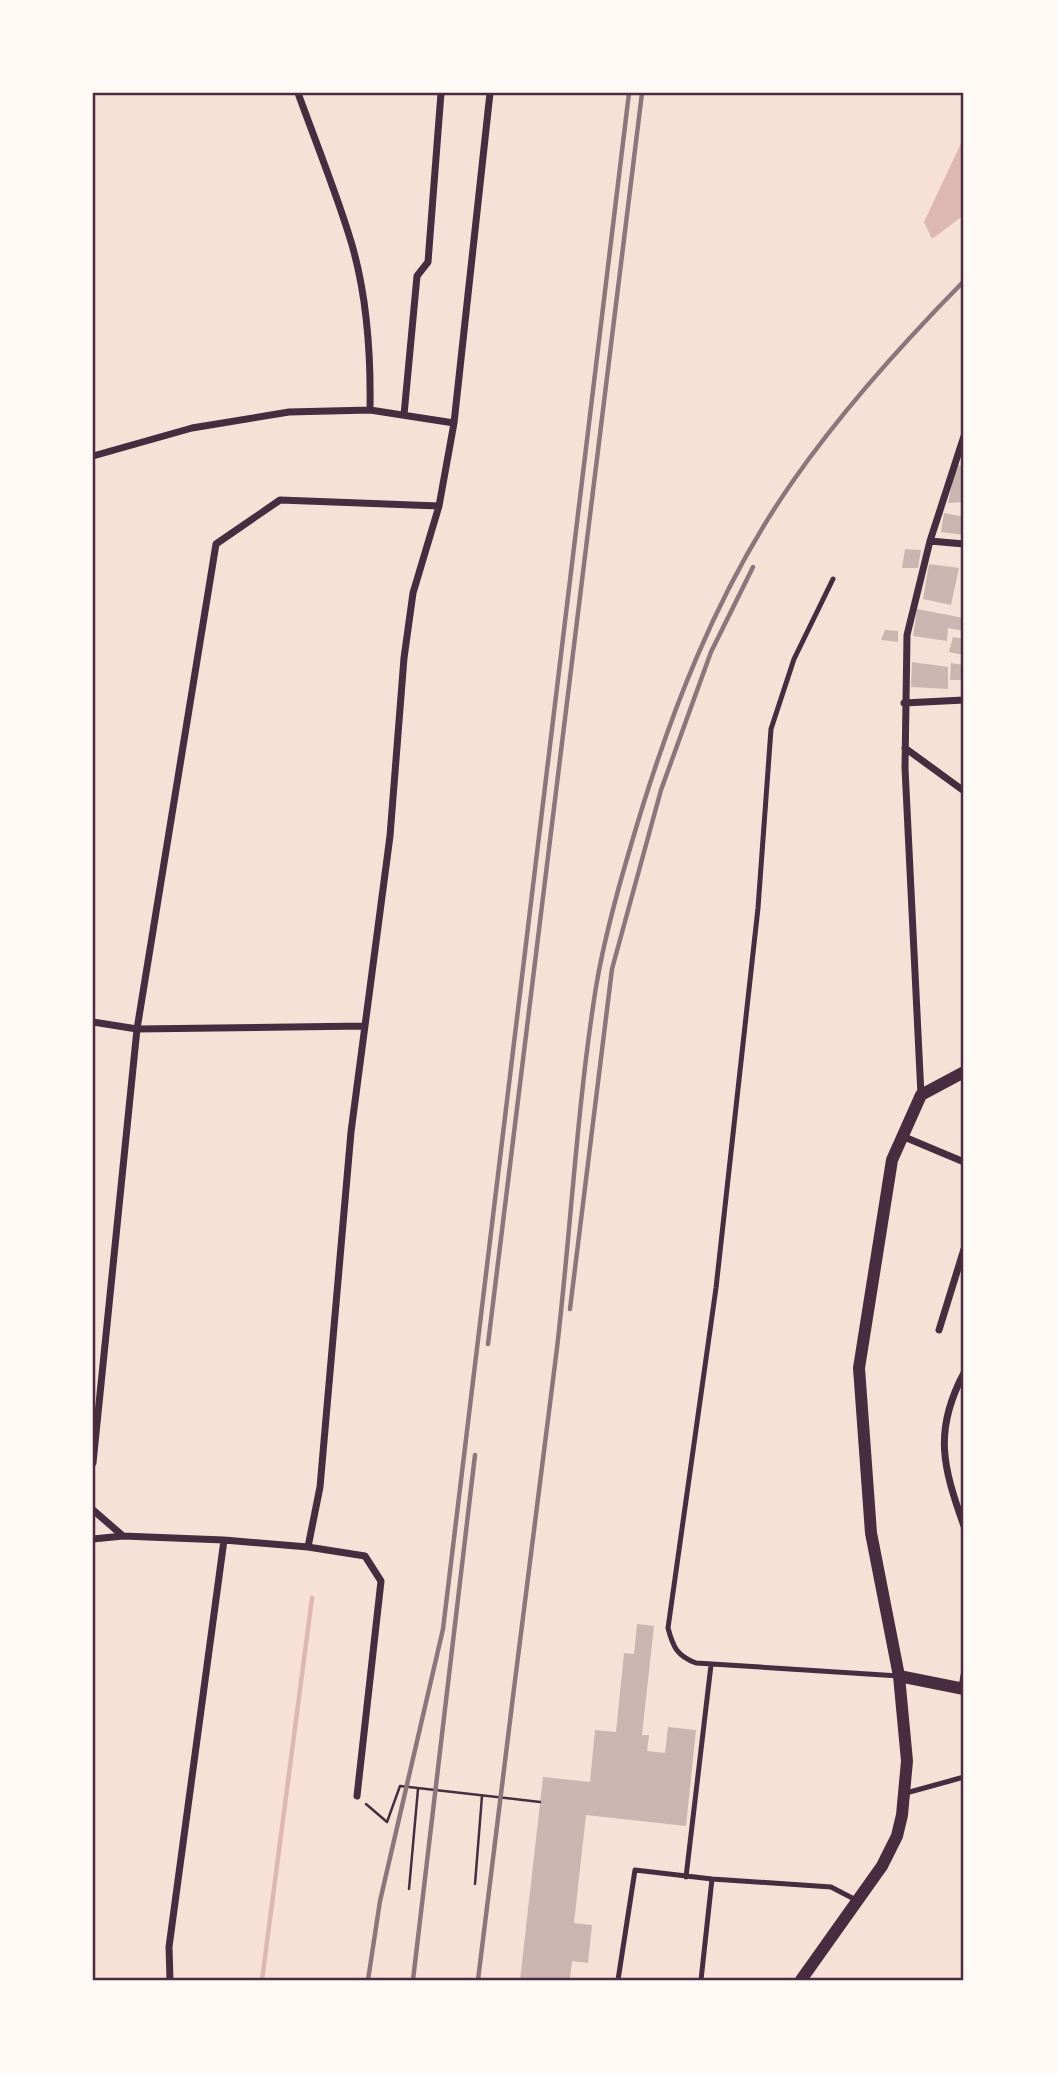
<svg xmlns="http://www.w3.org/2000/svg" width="1057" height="2073" viewBox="0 0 1057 2073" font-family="'Work Sans',sans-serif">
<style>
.water{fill:#dcb8b0}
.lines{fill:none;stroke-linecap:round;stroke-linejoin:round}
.stream{stroke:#dcb8b0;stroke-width:4.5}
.building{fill:#ccb4b1}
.path{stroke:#4a2c40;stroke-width:2.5}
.service{stroke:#4a2c40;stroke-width:5}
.minor{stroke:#4a2c40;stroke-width:7}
.tertiary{stroke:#4a2c40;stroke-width:12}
.rail{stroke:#8f747c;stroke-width:4.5}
.neatline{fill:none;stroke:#4a2c40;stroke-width:2.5}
</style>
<rect width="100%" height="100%" fill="#f7e1d7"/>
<!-- water -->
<path class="water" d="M964,137v78l-32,24 -8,-17z"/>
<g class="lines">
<!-- stream -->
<path class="stream" d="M262,1980l50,-382"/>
</g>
<!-- building -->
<path class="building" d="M956,465l8,1v36l-16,1z
M944,513l20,4v18l-23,-3z
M905,549l16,1 -3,18h-16z
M929,564l30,4 -8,37 -28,-6z
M917,609l47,9v13l-16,-3 -1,13 -34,-5z
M885,630l13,1v11l-17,-2z
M953,637l11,2v16l-15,-3z
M912,662l36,5v22l-37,-2z
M951,663l13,2v15h-14z
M637,1624l17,2 -12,109h7l-2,16 18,2 3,-26 28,3 -10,96 -100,-11 -12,108 18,2 -4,38 -16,-2 -2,18 -50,1 23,-203 47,5 5,-52 21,2 8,-79 10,1z"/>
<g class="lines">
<!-- path -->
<path class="path" d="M366,1804l21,18 13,-36 140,16
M475,1884l7,-88
M409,1889l9,-100"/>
<!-- service -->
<path class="service" d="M833,579l-39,80 -23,70 -13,179 -42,380 -48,340c5,19 9,28 28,35l203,13
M906,1793l58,-16
M686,1877l25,-212
M618,1980l17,-110 77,9 119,8 27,14
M701,1980l11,-101"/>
<!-- minor -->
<path class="minor" d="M298,93c17,47 36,94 51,142 18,56 22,117 21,175
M404,415l13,-139 11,-14 13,-169
M454,423l36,-330
M93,456l99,-28 97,-16 81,-2 84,13 -15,83 -26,87 -9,65 -14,178 -39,296 -31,355 -12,60
M930,541l34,3
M904,703l60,-3
M905,748l59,43
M93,1022l44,7 227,-3
M921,1095l-16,-327 2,-133 23,-94 34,-105
M902,1136l62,26
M939,1330l25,-81
M964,1373c-31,58 -21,94 0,153
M93,1463l44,-434 79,-485 64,-44 159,6
M93,1510l30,26 101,4 84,7 57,9 16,25 -24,215
M93,1539l30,-3
M962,1688l2,-13
M170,1980l-1,-33 55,-407"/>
<!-- tertiary -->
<path class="tertiary" d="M899,1676l65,13
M801,1980l81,-114 15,-30 5,-21 5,-54 -8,-85 -28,-143 -12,-165 33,-208 29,-65 43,-23"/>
<!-- rail -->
<path class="rail" d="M570,1309l42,-340 49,-179 50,-138 42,-85
M488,1344l154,-1251
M368,1980l12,-79 63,-272 186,-1536
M413,1980l62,-525
M478,1980c25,-211 53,-421 79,-632 14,-120 20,-242 39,-361 8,-48 21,-95 35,-142 37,-127 85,-254 162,-364 50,-72 110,-138 171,-200"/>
</g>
<!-- border -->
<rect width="1057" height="2073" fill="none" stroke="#fffaf5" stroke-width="189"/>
<rect x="94" y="94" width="868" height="1885" class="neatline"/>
</svg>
